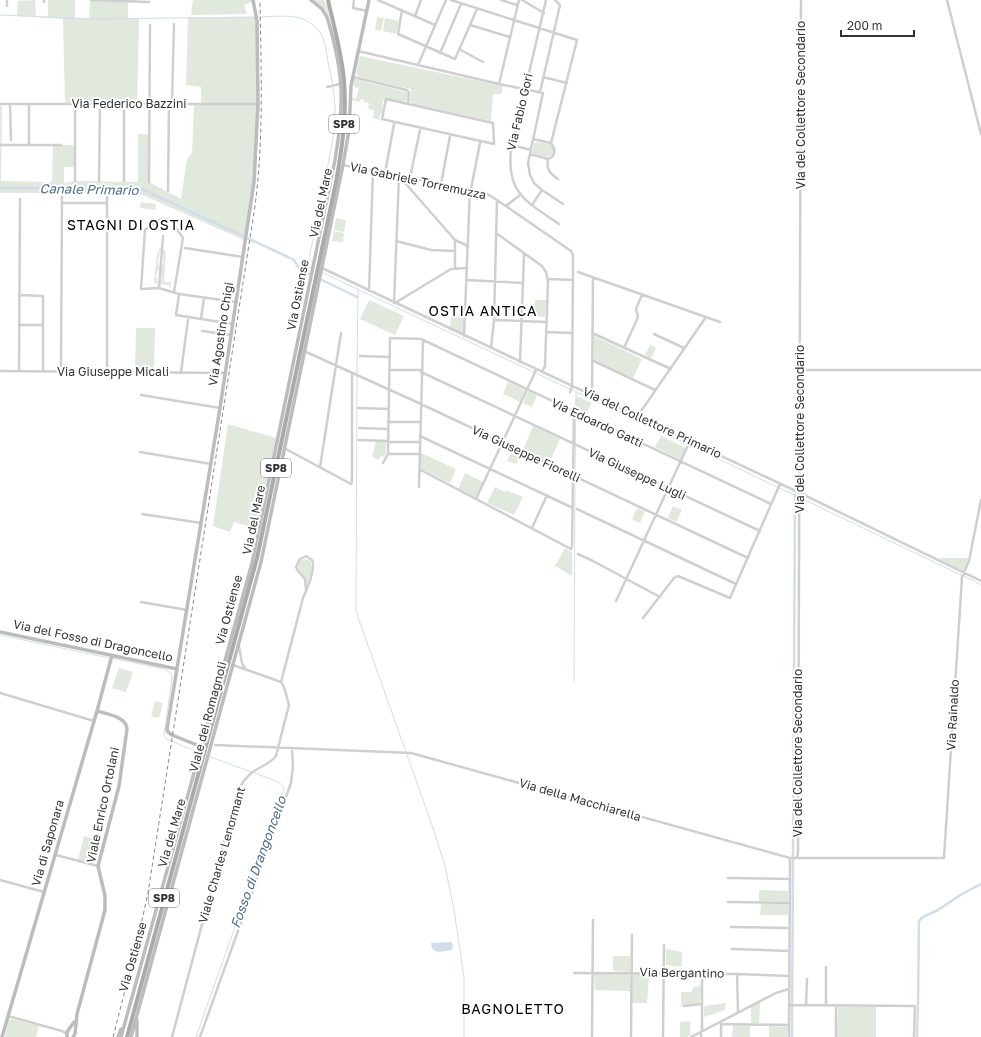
<svg xmlns="http://www.w3.org/2000/svg" width="981" height="1037" viewBox="0 0 981 1037" font-family="'Golos Text',sans-serif">
<style>
.green{fill:#e1e8dd}
.water{fill:#d2ddea}
.lines{fill:none;stroke-linecap:round;stroke-linejoin:round}
.stream{stroke:#d2ddea;stroke-width:1}
.canal{stroke:#d2ddea;stroke-width:2.5}
.street{stroke:#cfcfcf;stroke-width:2.5}
.secondary{stroke:#bcbcbc;stroke-width:3.5}
.primary{stroke:#aaa;stroke-width:4}
.rail{stroke:#878787;stroke-width:1;stroke-dasharray:4 3;stroke-linecap:butt}
.labels{text-anchor:middle;stroke-width:4;stroke-linejoin:round;paint-order:stroke}
.shield{fill:#fff;stroke:#707070;stroke-width:1}
.shield-label{font-size:11px;font-weight:bold;fill:#323232}
.street-label{font-size:12px;fill:#323232;stroke:#fff}
.water-label{font-size:13px;font-style:italic;fill:#49698b;stroke:#fff}
.quarter-label{font-size:14px;letter-spacing:1px;fill:#000;stroke:#fff}
</style>
<rect width="100%" height="100%" fill="#fff"/>
<!-- green -->
<path class="green" d="M35,0l1,16 12,1v-17h27v18h14l1,-18 38,1v-1h9v1h-9v18h11l-2,85h-62l-10,-2 -2,-83 -46,-3 1,-15z
M193,0h59l1,1 -9,4 3,9 -56,1z
M314,0h10l4,9 1,9 -3,-8z
M188,17h70l-2,138 -10,86 -108,-48h-138v-87h2l-1,75 51,1 1,-37h22v22h-11v16l11,-2 63,1v-48h11v48l32,17 6,-40 5,-6 2,-49h7v-17l-15,-2z
M377,17l7,1 -3,13 -6,-1z
M385,18l14,3 -3,13 -13,-3z
M360,56l143,30 -2,8h-8l-2,27 -78,-17 -3,-3 1,-12 -52,-12 -3,-5z
M354,79l53,13 1,1 -1,7 -3,2 -21,-2 -1,13h-1l-2,5 1,2 -7,-2 1,-7 -6,-3 1,-5 -6,-1 1,-2 -3,-1 -1,3 -9,-2v-2l5,1 3,-11 -5,-1z
M537,142l13,2 4,3v3l-2,5 -6,2 -14,-4 2,-9z
M141,202l15,2 -1,6 -15,-2z
M336,218l10,2 -2,12 -10,-2z
M334,231l10,2 -1,9 -11,-1z
M159,248l2,1 -3,12 1,7 -3,8 2,8 -4,-1 3,-30h2z
M163,249h1v2h2l-2,31h7l-1,7 -1,-4 -9,-1 2,-7 -1,-6 2,-8z
M369,300l35,16 -9,19 -35,-16z
M535,300h11l-1,17 -17,-1v-6h7z
M451,316l13,1 -1,15 -1,1 -12,-5z
M136,328h19l-1,44 -19,-1z
M594,336l48,23 -9,19 -39,-19z
M650,345l6,3 -5,10 -6,-3z
M508,382l17,8 -5,12 -17,-8z
M528,391l9,5 -5,11 -9,-4z
M576,396l16,7 -6,12 -10,-4z
M228,424l48,14 -19,91 -23,-7 -4,10 -17,-6z
M533,426l27,13 -11,24 -26,-13z
M661,436l25,12 -5,12 -26,-13z
M376,441l10,1v11l-2,4 -3,-1 -3,4 -6,-4z
M513,449l8,4 -5,11 -9,-3z
M421,453l26,12 -1,3 2,-3 8,4 -6,14 -30,-15z
M465,473l18,9 -7,15 -18,-8z
M495,487l10,5 1,-2 17,7 -9,18 -27,-12z
M673,506l9,4 -6,12 -8,-4z
M637,508l8,3 -5,12 -8,-4z
M565,548l7,4v24l-17,-10z
M941,558h27v2l-5,11 -24,-12z
M303,559l6,1c6,7 1,16 -2,24l-2,-6 -7,-10 2,-7z
M119,668l14,4 -7,20 -14,-4z
M155,701l8,2 -4,15 -8,-2z
M84,836l15,5 -2,7 1,2 -2,2h1l-2,9 -3,1 -14,-2z
M759,890l29,1v11l-29,-1z
M761,904h27v11h-28z
M666,949l16,3v15l-16,-2z
M613,956h17v16l-17,-1z
M594,974h36v17l-35,-1z
M633,974l16,1 -2,28h-15z
M701,986l-1,17 -19,3v-14h11l1,-5z
M760,1002l-1,21h-8v-16z
M726,1003l-1,7 -21,7v-11z
M838,1007h38v30h-39z
M11,1019l28,7 -3,11h-31l3,-15z
M690,1021v14l-3,2h-7v-15z
M733,1025l17,1v11h-18z
M769,1026l19,1 -1,10h-18z"/>
<!-- water -->
<path class="water" d="M451,942l2,3 -1,5c-10,1 -20,6 -21,-7z"/>
<g class="lines">
<!-- stream -->
<path class="stream" d="M0,15l88,4 167,-2
M258,17c16,0 38,-4 51,5 15,9 17,24 19,40 4,17 7,34 7,51 0,24 -6,46 -11,69 -5,27 -10,55 -16,81v3l3,2
M323,273l364,171
M357,373l1,-84
M357,376l-1,233 3,11 74,208 12,38 9,44 10,67v60
M690,445l87,42
M575,475l1,-83
M780,488l181,87
M964,576l17,9
M0,635l109,23
M112,658l52,11 7,4 1,6 -8,56 2,4 32,13
M574,682l1,-204
M196,1037l88,-249 -5,-6 -74,-27"/>
<!-- canal -->
<path class="canal" d="M0,188l142,1 146,68 6,3 6,10
M303,271l6,3
M322,280l35,17
M793,856l2,-361
M918,1005l1,-84 4,-4 15,-7 24,-16 19,-10
M792,1037l1,-177
M917,1037l1,-30"/>
<!-- street -->
<path class="street" d="M91,0l58,2
M354,0l-1,8 14,3
M378,0l57,25
M451,0l126,40 -26,103
M501,0l16,5
M522,0l22,13
M546,0l-35,150c-5,43 16,52 48,74
M947,0l34,134
M44,2v-2
M7,6v-6
M402,10l-4,24 57,25 22,-50
M415,16l6,-16
M470,25l40,12
M459,49l24,13
M358,51l141,33 44,9 -15,70 2,12 4,8 8,7 21,14
M440,53l21,-49
M418,65l28,-65
M353,77l54,13 2,3 -1,11
M543,77l24,6
M499,84l20,-84
M327,87l13,-3
M540,92l20,-87 -5,-5
M386,99l107,24 1,21 -112,-25z
M0,104h258
M10,104l1,36
M29,104v41
M124,104v77
M172,104l2,-80
M0,145h61
M512,145l19,5
M530,154l18,5c8,-3 8,-10 3,-16l-18,-4
M548,159c-2,10 2,15 10,20
M343,165l141,27 13,8 74,51 2,4v16l-1,115 -2,6
M385,173l9,-49
M399,176l56,64 13,6
M410,178l10,-48
M75,181v-77
M99,181l1,-77
M149,182l1,-157
M441,184l9,-48
M471,189l9,-46
M168,191l1,-87
M62,203h45
M532,205l10,-15
M506,206l14,-11
M496,233l46,33 4,6 2,9 -3,85 -3,6
M396,241l35,9 24,1
M455,241v27
M185,248l58,9
M322,268l478,225 181,88
M578,272l142,50
M548,279l25,1
M466,280l57,3
M159,288l4,-52
M369,291l4,-120
M174,292l9,-54 -13,-19h-9l-16,11 -4,59 18,-1 20,6 57,8
M179,294l-3,21 57,9
M19,295l24,1v75
M394,303l5,-127
M395,303l56,-34 16,-1
M201,319l3,-21
M494,320l52,2
M19,325h24
M202,331l29,4
M546,332l26,1
M592,333l79,36
M654,334l30,14
M464,336l6,-147
M491,348l3,-28 3,-120
M624,348l14,-31 -2,-8 6,-14
M304,351l117,53 327,154
M360,356l30,1
M592,360l63,30
M520,362l4,-108
M389,370h32
M800,370h181
M0,371l225,2
M19,371l1,-172
M61,371l1,-175
M107,372v-179
M181,372l7,-52
M421,372l339,159
M141,395l79,13
M592,395l1,-118
M358,408l31,1
M637,417l69,-100
M388,422h33
M359,428l29,1
M420,436l153,72
M358,440l30,1
M388,442h31
M284,448l67,36 1,-2v-109
M140,452l71,12
M388,454h31
M383,463l5,-9 2,-116 31,1 350,165
M320,467l21,-134
M419,469l152,80 1,-3 2,-135
M419,487l4,-146
M476,499l60,-129
M577,509l159,75
M142,514l59,9
M532,528l15,-33
M578,554l15,7 67,36
M616,601l74,-160
M141,602l46,8
M643,618l31,-40 4,-2 52,22 50,-114
M239,647l3,16 4,7
M281,682l22,-84c4,-9 13,-30 9,-38l-6,-4 -6,3 -4,8 2,4 7,8 1,11
M0,693l94,28
M215,745l196,8 379,105h154l18,-281 7,-16 12,-61
M56,855l42,11
M797,858l1,-6 3,-852
M728,878l62,1
M0,880l44,12
M728,902l62,1
M731,927l58,1
M732,949l57,2
M574,973l163,1 52,2
M737,974l1,38
M789,1005l126,1 -1,31
M806,1005l1,-26
M826,1005v-38
M684,1006l18,-2
M8,1016l54,15 5,3
M721,1024l68,1
M721,1024v13
M702,1031v-57
M701,1032v5
M172,1037l65,-244c5,-12 12,-20 24,-26 6,-3 11,-6 15,-11l13,-51 -5,-18 -3,-5 -48,-17
M200,1037l91,-254 2,-17 -1,-18
M592,1037l1,-117
M631,1037l1,-102
M663,1037l1,-92
M691,1037l85,-44 13,-4
M789,1037l1,-179
M836,1037v-32"/>
<!-- secondary -->
<path class="secondary" d="M0,632l177,37
M202,747l-30,-12 -4,-3 -1,-3 53,-321 34,-226 4,-78 -1,-83 -4,-21
M137,1020v17
M2,1037l95,-326 15,-56
M67,1037v-5l7,-10
M73,1037l2,-3 2,-20 28,-104v-14l-7,-30 21,-80 8,-57c0,-12 -20,-15 -30,-18
M118,1037l3,-8
M121,1037l131,-474 83,-403c4,-23 7,-47 6,-71 -1,-23 -7,-49 -14,-72l-5,-8 -11,-9
M131,1037l130,-475 82,-397 6,-35 2,-44 18,-86"/>
<!-- primary -->
<path class="primary" d="M127,1037l130,-479 79,-376c6,-33 11,-67 8,-101 -2,-27 -10,-54 -16,-81"/>
<!-- rail -->
<path class="rail" d="M113,1037l22,-85 13,-59 107,-687c9,-69 6,-137 5,-206"/>
</g>
<g class="labels">
<!-- shield labels -->
<g class="shield">
<rect x="329" y="115" width="30" height="18" rx="3"/>
<rect x="261" y="459" width="30" height="18" rx="3"/>
<rect x="149" y="889" width="30" height="18" rx="3"/>
</g>
<g class="shield-label">
<text x="344" y="128">SP8</text>
<text x="276" y="472">SP8</text>
<text x="164" y="902">SP8</text>
</g>
<!-- street labels -->
<g class="street-label">
<text x="129" y="108">Via Federico Bazzini</text>
<text transform="translate(801 105) rotate(-90)" y="4">Via del Collettore Secondario</text>
<text transform="translate(520 112) rotate(-77)" y="4">Via Fabio Gori</text>
<text transform="translate(418 181) rotate(12)" y="4">Via Gabriele Torremuzza</text>
<text transform="translate(321 203) rotate(-78)" y="4">Via del Mare</text>
<text transform="translate(298 295) rotate(-79)" y="4">Via Ostiense</text>
<text transform="translate(221 334) rotate(-81)" y="4">Via Agostino Chigi</text>
<text x="113" y="376">Via Giuseppe Micali</text>
<text transform="translate(597 423) rotate(25)" y="4">Via Edoardo Gatti</text>
<text transform="translate(652 423) rotate(25)" y="4">Via del Collettore Primario</text>
<text transform="translate(800 429) rotate(-90)" y="4">Via del Collettore Secondario</text>
<text transform="translate(526 454) rotate(25)" y="4">Via Giuseppe Fiorelli</text>
<text transform="translate(637 474) rotate(25)" y="4">Via Giuseppe Lugli</text>
<text transform="translate(254 520) rotate(-78)" y="4">Via del Mare</text>
<text transform="translate(229 610) rotate(-75)" y="4">Via Ostiense</text>
<text transform="translate(93 641) rotate(12)" y="4">Via del Fosso di Dragoncello</text>
<text transform="translate(953 715) rotate(-87)" y="4">Via Rainaldo</text>
<text transform="translate(208 717) rotate(-75)" y="4">Viale dei Romagnoli</text>
<text transform="translate(798 753) rotate(-90)" y="4">Via del Collettore Secondario</text>
<text transform="translate(580 800) rotate(16)" y="4">Via della Macchiarella</text>
<text transform="translate(103 805) rotate(-78)" y="4">Viale Enrico Ortolani</text>
<text transform="translate(172 833) rotate(-74)" y="4">Via del Mare</text>
<text transform="translate(48 843) rotate(-74)" y="4">Via di Saponara</text>
<text transform="translate(222 855) rotate(-74)" y="4">Viale Charles Lenormant</text>
<text transform="translate(133 957) rotate(-74)" y="4">Via Ostiense</text>
<text transform="translate(682 973) rotate(1)" y="4">Via Bergantino</text>
</g>
<!-- water labels -->
<g class="water-label">
<text transform="translate(89 189) rotate(1)" y="5">Canale Primario</text>
<text transform="translate(258 862) rotate(-70)" y="5">Fosso di Drangoncello</text>
</g>
<!-- quarter labels -->
<g class="quarter-label">
<text x="131" y="230">STAGNI DI OSTIA</text>
<text x="483" y="316">OSTIA ANTICA</text>
<text x="513" y="1014">BAGNOLETTO</text>
</g>
</g>
<!-- scale -->
<path d="M841 30v6h73v-6" fill="none" stroke="#323232" stroke-width="2"/>
<text x="847" y="30" font-size="12" fill="#323232" stroke="#ffffff" stroke-width="3" paint-order="stroke">200 m</text>
</svg>
